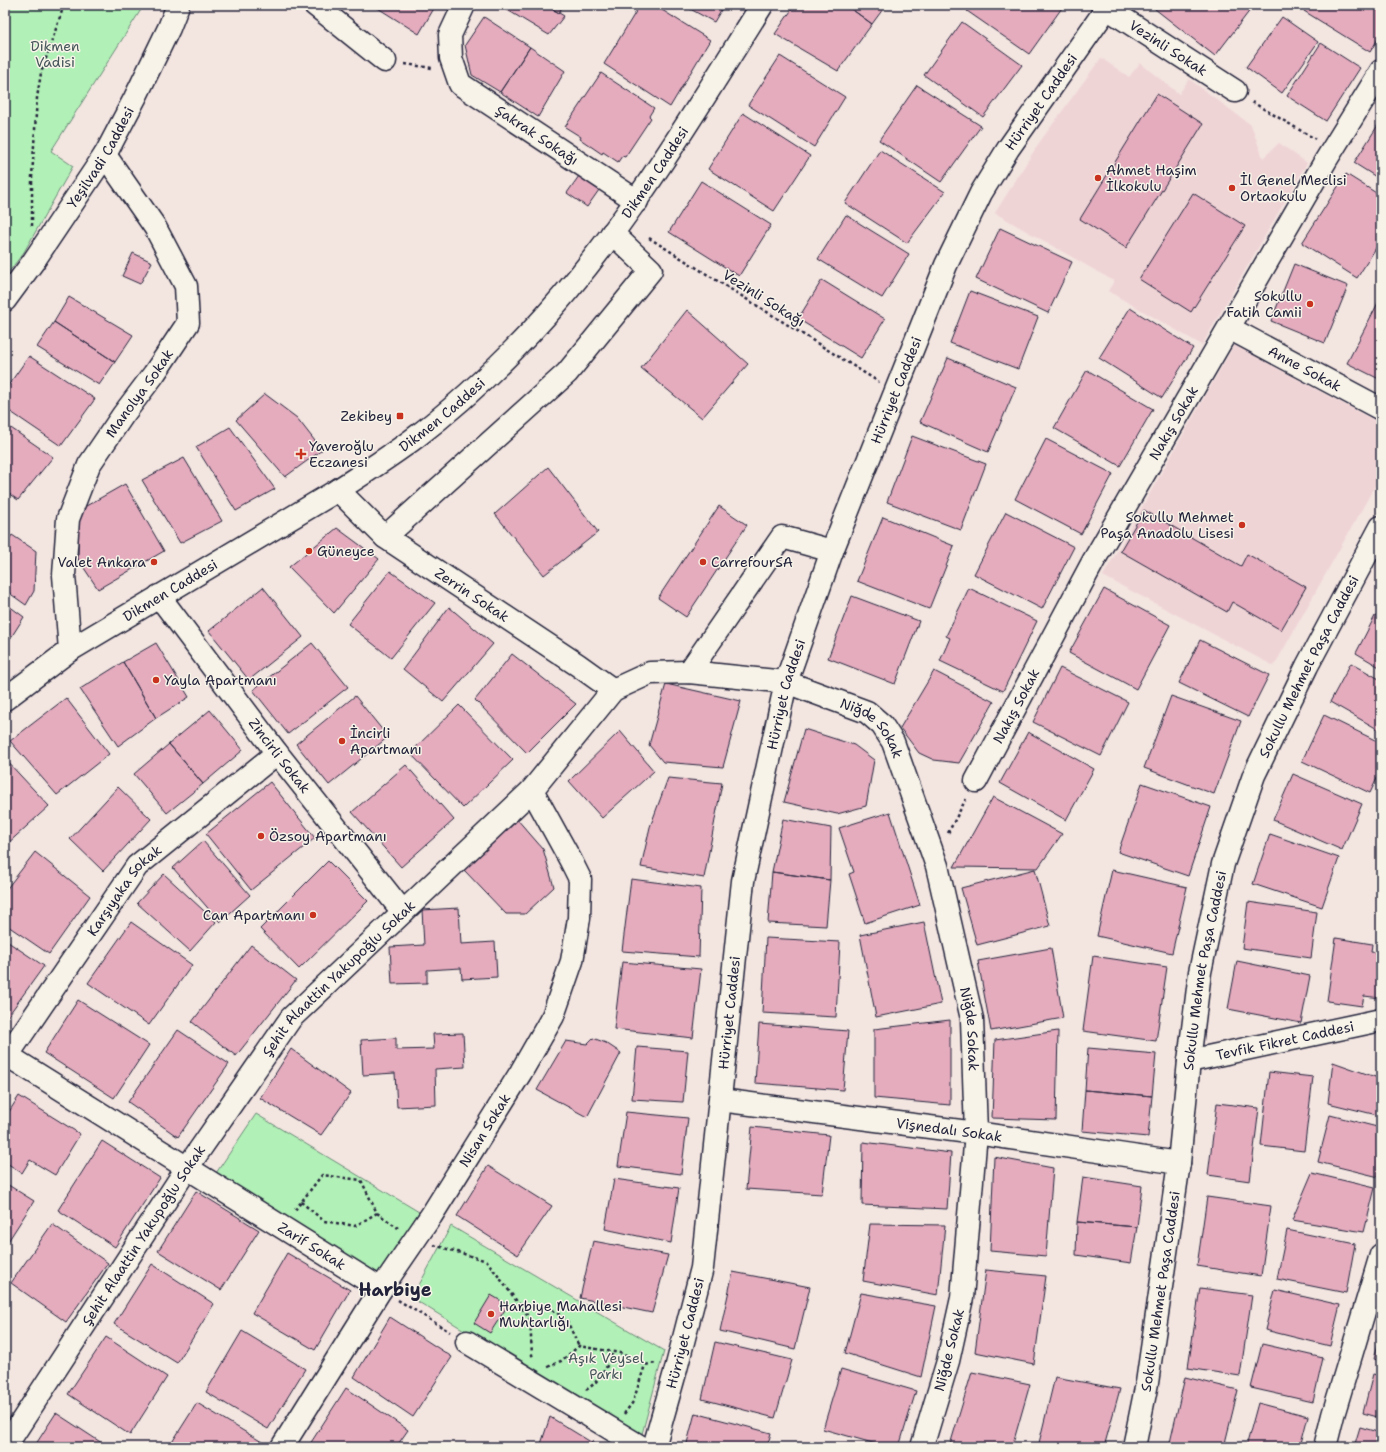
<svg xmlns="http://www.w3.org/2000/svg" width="1386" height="1452" viewBox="0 0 1386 1452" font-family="'Shantell Sans',sans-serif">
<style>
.built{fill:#efd4d6}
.green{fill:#b1f0b6;stroke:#6a8978}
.building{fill:#e5acbe;stroke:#22223b}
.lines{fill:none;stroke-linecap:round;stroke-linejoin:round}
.minor-casing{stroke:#22223b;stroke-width:25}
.major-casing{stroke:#22223b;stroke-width:25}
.path{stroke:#22223b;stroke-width:2.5;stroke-dasharray:3 3;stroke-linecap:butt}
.minor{stroke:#f7f3e8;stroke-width:22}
.major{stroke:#f7f3e8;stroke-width:22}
.poi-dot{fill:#c8321e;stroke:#f7f3e8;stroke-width:1.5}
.labels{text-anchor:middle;stroke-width:3;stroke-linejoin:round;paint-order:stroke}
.park-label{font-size:14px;fill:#46565a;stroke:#f7f3e8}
.street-label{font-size:14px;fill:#22223b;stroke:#f7f3e8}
.poi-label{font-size:14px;fill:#22223b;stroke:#f7f3e8;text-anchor:start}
.district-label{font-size:18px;font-weight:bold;fill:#22223b;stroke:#f7f3e8}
</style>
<rect width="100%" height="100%" fill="#f3e5e0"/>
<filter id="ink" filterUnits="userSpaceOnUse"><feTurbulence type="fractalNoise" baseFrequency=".025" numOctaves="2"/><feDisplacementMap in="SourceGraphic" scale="8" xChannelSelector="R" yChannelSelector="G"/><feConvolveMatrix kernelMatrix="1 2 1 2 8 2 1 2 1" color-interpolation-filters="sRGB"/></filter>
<g filter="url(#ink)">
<!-- built -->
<path class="built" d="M1101,58l28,19 11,-14 39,31 10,-15 62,46 12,33 16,-15 28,20 -105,182 -94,-54 6,-10 -119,-68 44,-70z
M1234,345l147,79v51l-107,191 -171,-90z"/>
<!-- green -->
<path class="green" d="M5,5h139l-93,146 22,15 -49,86 -19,25z
M256,1114l163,98 -39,62 -168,-95z
M451,1226l213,125 -22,83 -10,-1 -220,-135z"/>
<!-- building -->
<path class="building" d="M373,5h63l-17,29z
M499,5h47l18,11 -15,19z
M546,5h17l-4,8z
M640,5h14l56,35 -40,67 -66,-43z
M683,5h41l-10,17z
M795,5h51l26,19 -34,47 -63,-37z
M846,5h40l-14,19z
M971,5h93l-35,49 -62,-43z
M1158,5h96l-39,51 -60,-47z
M1308,5h73v29l-11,18 -66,-41z
M484,17l46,30 -30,45 -28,-17 -7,-30z
M1282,17l36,25 -36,51 -36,-26z
M962,22l60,43 -39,52 -59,-42z
M1321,43l39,25 -34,53 -39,-25z
M530,47l35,24 -27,46 -38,-25z
M780,56l65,41 -31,50 -66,-42z
M601,73l53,35 -5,8 2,2 -26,39 -3,-1 -4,6 -15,-10 -1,2 -22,-15 1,-2 -16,-10z
M917,85l64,41 -40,56 -62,-42z
M1157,94l46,30 -77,124 -46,-29z
M743,113l67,43 -36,55 -66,-42z
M1378,125l3,2v53l-27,-17z
M880,150l65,42 -38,51 -62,-40z
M1346,174l35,22v44l-24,38 -55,-35z
M579,176l20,14 -12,17 -20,-14z
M701,181l70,44 -32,51 -70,-44z
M1193,193l52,33 -54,86 -52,-33z
M846,215l63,39 -27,44 -64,-39z
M1000,228l72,34 -24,51 -72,-34z
M133,253l19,9 -12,22 -18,-8z
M1294,264l54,22 -23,57 -54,-22z
M822,280l63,39 -24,39 -63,-39z
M970,291l68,26 -20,52 -68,-26z
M69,297l64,38 -18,27 -61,-40z
M1381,297v83l-34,-17z
M1130,308l63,40 -31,50 -63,-40z
M687,310l61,54 -46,54 -61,-50z
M54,322l61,40 -16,23 -62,-38z
M29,356l66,43 -34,47 -56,-38v-18z
M948,358l68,29 -28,65 -68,-30z
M1087,370l66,39 -33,57 -66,-38z
M265,394l32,24 25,32 -37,27 -49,-57z
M5,424l48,33 -35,43 -13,-9z
M230,427l45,62 -39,22 -40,-64z
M912,436l74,28 -25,66 -74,-28z
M1046,439l67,35 -32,60 -66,-35z
M184,458l38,63 -42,22 -38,-63z
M548,467l50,65 -54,43 -49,-61z
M125,484l39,67 -66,38 -20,-30 1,-49z
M719,506l28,19 -61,92 -28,-19z
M1144,510l97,56 6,-12 59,33 -25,43 -49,-28 -5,10 -107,-61z
M1006,512l68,35 -32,62 -68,-35z
M883,517l71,29 -25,63 -72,-28z
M337,528l42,31 -45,54 -45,-46z
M12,535l24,16 -2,40 -8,14 -21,-15v-45z
M390,571l45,32 -44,55 -43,-34z
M263,587l40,50 -54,43 -40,-49z
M969,588l68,33 -34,70 -63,-30 10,-23 -4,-2z
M1104,589l66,36 -34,64 -67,-36z
M852,596l67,25 -24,63 -67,-26z
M5,603l19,14 -19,30z
M449,607l44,37 -50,58 -40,-33z
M1375,616l6,3v49l-25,-15z
M1200,640l69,35 -21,42 -69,-34z
M156,643l33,54 -33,21 -33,-56z
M312,643l36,44 -60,47 -35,-44z
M512,654l64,50 -49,49 -52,-53z
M123,662l33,56 -38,28 -38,-57z
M1351,663l30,17v51l-51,-29z
M1060,668l68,34 -27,54 -68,-34z
M934,671l60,31 -35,61 -25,-3 -15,-7 -19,-25z
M666,684l75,17 -18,66 -60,-5 -14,-17z
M355,696l33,41 -59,48 -33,-41z
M1171,696l70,25 -27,73 -70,-26z
M66,698l43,56 -52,41 -47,-54z
M459,705l54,55 -50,48 -53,-55z
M210,710l33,40 -40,34 -34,-40z
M1324,715l57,28v27l-11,23 -68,-32z
M804,729l50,16 20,15 -8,46 -29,8 -53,-12z
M620,731l34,40 -52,47 -33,-37z
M1028,732l66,37 -28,51 -66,-37z
M169,744l34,40 -36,29 -33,-39z
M5,759l44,47 -44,40z
M406,765l48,55 -53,47 -49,-55z
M1293,774l69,30 -20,46 -69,-30z
M668,778l54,5 -18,95 -63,-11 9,-40z
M270,782l45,56 -64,52 -45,-56z
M1142,783l69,24 -23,69 -70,-24z
M118,787l33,32 -48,52 -33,-32z
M993,797l69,37 -24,34 -84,-1z
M890,812l30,93 -55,18 -16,-49 5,-2 -15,-44z
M516,818l27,31 11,38 -29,27h-19l-42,-44z
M783,819l48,9 -1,52 -58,-8z
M1270,834l69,24 -17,49 -69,-23z
M203,841l47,54 -30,27 -47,-54z
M35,852l55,44 -41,58 -44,-30v-33z
M328,861l40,40 -69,68 -39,-40z
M1035,869l15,57 -73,19 -16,-57z
M1112,870l75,17 -15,66 -75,-17z
M772,872l58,8 -4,46 -58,-3z
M164,874l52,48 -26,29 -53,-48z
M631,879l70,9 -2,69 -77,-6z
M1248,902l69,10 -6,46 -69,-10z
M459,908l2,36 34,-2 2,35 -35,2 -1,-11 -34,2v13l-35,1 -2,-37 34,-2 -2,-35z
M131,922l61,43 -43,60 -61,-42z
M924,922l17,82 -65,13 -16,-82z
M766,938l74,4 -4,75 -74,-4z
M1336,938l36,6 -1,8 10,1v45l-17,-2 -2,10 -35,-5z
M5,940l39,26 -39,54z
M251,945l45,35 -60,76 -44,-34z
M1051,948l12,70 -72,13 -13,-70z
M1093,956l74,11 -11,74 -73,-10z
M1237,961l73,15 -9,47 -73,-14z
M622,962l79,7 -8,69 -79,-9z
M78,1000l71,45 -35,53 -70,-45z
M950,1020v85l-76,-7v-69z
M759,1024l89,7 -5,59 -88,-7z
M178,1030l51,34 -51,73 -50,-35z
M1058,1031l-2,89 -64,-2 3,-78z
M463,1033l2,34 -30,2 1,36 -39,2 -2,-34 -32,2 -2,-35 35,-2v12l38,-1 -1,-15z
M593,1038l13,5 15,10 -34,64 -50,-27 29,-49 21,3z
M637,1047l51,4 -5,51 -51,-3z
M1088,1048l68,6 -4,42 -67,-6z
M291,1049l60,44 -30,42 -61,-37z
M1333,1062l48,17v37l-53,-13z
M1269,1072l44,5 -9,74 -43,-5z
M1085,1090l67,6 -4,41 -66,-6z
M19,1096l61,38 -25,41 -25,-15 -8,13 -17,-11v-44z
M1217,1103l42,5 -9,73 -42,-6z
M626,1112l62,6 -7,56 -63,-8z
M1330,1115l51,13v43l-2,6 -61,-15z
M752,1127l77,8 -7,59 -76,-5z
M102,1141l58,37 -45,69 -57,-37z
M863,1142l88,11 -4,56 -85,-4z
M994,1157l59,11 -7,88 -56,-5z
M488,1166l64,40 -34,49 -61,-39z
M1312,1173l63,15 -11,44 -72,-12z
M1083,1177l59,9 -5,41 -60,-5z
M614,1179l65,9 -8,55 -66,-14z
M5,1183l29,18 -29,45z
M196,1191l63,39 -38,60 -63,-39z
M1207,1197l64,9 -10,70 -64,-10z
M1077,1222l60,5 -6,36 -55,-8z
M52,1224l56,39 -42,59 -55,-39z
M870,1224l75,1 -7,70 -75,-14z
M1287,1230l68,14 -9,49 -69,-14z
M593,1241l75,14 -16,58 -72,-15z
M287,1253l63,37 -35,60 -63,-37z
M152,1264l62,40 -37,59 -63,-39z
M986,1270l60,6 -12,88 -59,-12z
M733,1272l77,15 -15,62 -75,-18z
M1200,1288l52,7 -12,81 -52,-8z
M1275,1290l65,15 -10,41 -65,-16z
M861,1293l75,13 -15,71 -76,-24z
M491,1295l17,10 -18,28 -16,-10z
M390,1317l62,40 -39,60 -59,-40z
M242,1331l63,38 -37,60 -62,-37z
M1381,1333v28l-7,-2z
M106,1337l61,40 -37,58 -62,-41z
M715,1342l77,18 -17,58 -73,-19z
M1262,1344l61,14 -10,44 -62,-14z
M841,1369l75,22 -17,56h-12l-64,-18z
M972,1372l58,12 -18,63h-55l-7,-2z
M1373,1374l8,2v42l-18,-5z
M1055,1377l65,12 -16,58h-66z
M1185,1377l53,13 -14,57h-55z
M346,1388l62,42 -12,17h-81l-5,-3z
M197,1403l65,39 -4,5h-89z
M1258,1403l50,13 -8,31h-54z
M56,1413l52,34h-74z
M695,1413l76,20 -4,14h-81z
M550,1417l49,30h-59z
M1360,1427l21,6v14h-27z"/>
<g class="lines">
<defs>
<g id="minor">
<path d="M315,5l70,56"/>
<path id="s1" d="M464,5l-14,30 1,23 9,26 177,117"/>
<path id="s2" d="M1102,5l133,86"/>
<path id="s3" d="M5,300l28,-38 72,-107 30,-57 34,-70 9,-23"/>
<path id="s4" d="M1229,328l152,81"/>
<path id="s5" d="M338,490l47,47 193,128 35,25"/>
<path d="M385,537l182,-164 84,-103 -39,-37"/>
<path id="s6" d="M159,596l118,157 126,159"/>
<path id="s7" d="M70,650l-6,-75 4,-56 21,-54 34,-50 31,-41 34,-51 -2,-37 -31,-59 -50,-72"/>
<path d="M689,672l93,-135 50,14"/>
<path id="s8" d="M976,781l118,-221 232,-400 55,-89"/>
<path id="s9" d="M5,1054l376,235"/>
<path id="s10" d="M5,1059l132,-193 140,-113"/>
<path id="s11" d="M1189,1061l192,-41"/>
<path id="s12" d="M720,1100l256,33 203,30"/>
<path d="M467,1342l174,105"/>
<path id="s13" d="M5,1447l182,-279 104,-150 241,-228 81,-100 37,-17 39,-1 97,10 81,30 15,13 11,17 44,124 35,153 4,114 -14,165 -14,63 -26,86"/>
<path id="s14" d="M282,1447l99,-158 50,-73 90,-144 32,-56 19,-55 7,-43 1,-39 -9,-18 -39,-71"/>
<path id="s15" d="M654,1447l22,-78 26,-101 41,-387 43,-199 46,-131 114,-286 35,-72 27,-44 101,-144"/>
<path d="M1325,1447l8,-32 48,-160"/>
</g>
<g id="major">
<path id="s16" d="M5,699l65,-49 268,-160c26,-17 53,-34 78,-53 41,-31 79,-67 114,-104 92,-98 161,-215 232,-328"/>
<path id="s17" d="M1134,1447l13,-64 32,-220 10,-102 11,-89 23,-108 31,-89 53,-109 74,-139"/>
</g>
</defs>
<!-- minor casing -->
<use href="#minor" class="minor-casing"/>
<!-- major casing -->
<use href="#major" class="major-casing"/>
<!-- path -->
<path class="path" d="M405,64l27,4
M1252,102l63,37
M32,226v-49l5,-79 4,-25 23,-68
M649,238l230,144
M948,833l18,-34
M301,1202l23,19 31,5 22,-13
M295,1210l27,-35 39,5 16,33 21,15
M434,1245l53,16 43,58 2,36 2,3
M398,1300l52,32
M523,1309l25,-2 18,12 13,27
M548,1367l13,-6 18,-15 41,7 25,12 12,-2
M586,1390c13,-8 22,-24 27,-38
M624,1414l9,-12 12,-37"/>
<!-- minor -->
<use href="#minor" class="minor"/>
<!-- major -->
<use href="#major" class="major"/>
</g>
</g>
<!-- markers -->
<g class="poi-dot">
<circle cx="1098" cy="178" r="4"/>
<circle cx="1232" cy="188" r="4"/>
<circle cx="1310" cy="304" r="4"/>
<rect x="396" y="412" width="8" height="8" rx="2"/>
<path d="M299 448h4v4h4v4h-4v4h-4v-4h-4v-4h4z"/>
<circle cx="1242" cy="525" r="4"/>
<circle cx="309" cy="551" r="4"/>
<circle cx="154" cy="562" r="4"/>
<circle cx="703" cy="562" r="4"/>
<circle cx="156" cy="680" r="4"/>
<circle cx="342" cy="741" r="4"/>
<circle cx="261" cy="836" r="4"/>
<circle cx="313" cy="915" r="4"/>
<circle cx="491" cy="1314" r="4"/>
</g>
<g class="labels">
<!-- park labels -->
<g class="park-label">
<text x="55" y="51">Dikmen<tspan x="55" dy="16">Vadisi</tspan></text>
<text x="606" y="1363">Aşık Veysel<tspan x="606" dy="16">Parkı</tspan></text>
</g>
<!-- street labels -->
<g class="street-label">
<text dy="5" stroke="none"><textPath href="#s2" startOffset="79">Vezinli Sokak</textPath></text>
<text dy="5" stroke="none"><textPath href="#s15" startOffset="1414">Hürriyet Caddesi</textPath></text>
<text dy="5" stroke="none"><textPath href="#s1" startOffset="176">Şakrak Sokağı</textPath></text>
<text dy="5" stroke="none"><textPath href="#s3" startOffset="172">Yeşilvadi Caddesi</textPath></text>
<text dy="5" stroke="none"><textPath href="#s16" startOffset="846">Dikmen Caddesi</textPath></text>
<text transform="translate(764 298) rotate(32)" y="5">Vezinli Sokağı</text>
<text dy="5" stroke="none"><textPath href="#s4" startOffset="86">Anne Sokak</textPath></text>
<text dy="5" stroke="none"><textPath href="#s15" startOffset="1090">Hürriyet Caddesi</textPath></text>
<text dy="5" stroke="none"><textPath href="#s7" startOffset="277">Manolya Sokak</textPath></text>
<text dy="5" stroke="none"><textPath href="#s16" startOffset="522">Dikmen Caddesi</textPath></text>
<text dy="5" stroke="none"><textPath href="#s8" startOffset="409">Nakış Sokak</textPath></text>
<text dy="5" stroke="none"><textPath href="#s16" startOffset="198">Dikmen Caddesi</textPath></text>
<text dy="5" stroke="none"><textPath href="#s5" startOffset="171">Zerrin Sokak</textPath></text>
<text dy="5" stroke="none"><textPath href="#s17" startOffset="806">Sokullu Mehmet Paşa Caddesi</textPath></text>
<text dy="5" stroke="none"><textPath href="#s15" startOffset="766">Hürriyet Caddesi</textPath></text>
<text dy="5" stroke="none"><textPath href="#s8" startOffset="85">Nakış Sokak</textPath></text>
<text dy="5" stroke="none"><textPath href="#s13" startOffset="1254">Niğde Sokak</textPath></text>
<text dy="5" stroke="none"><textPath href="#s6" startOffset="200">Zincirli Sokak</textPath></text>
<text dy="5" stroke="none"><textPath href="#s10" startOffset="207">Karşıyaka Sokak</textPath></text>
<text dy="5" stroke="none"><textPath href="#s17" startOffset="482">Sokullu Mehmet Paşa Caddesi</textPath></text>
<text dy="5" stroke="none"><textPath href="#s13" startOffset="577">Şehit Alaattin Yakupoğlu Sokak</textPath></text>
<text dy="5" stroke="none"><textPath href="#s15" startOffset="442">Hürriyet Caddesi</textPath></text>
<text dy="5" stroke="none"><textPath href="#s13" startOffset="1578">Niğde Sokak</textPath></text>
<text dy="5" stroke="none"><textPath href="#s11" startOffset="98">Tevfik Fikret Caddesi</textPath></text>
<text dy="5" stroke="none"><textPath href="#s12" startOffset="231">Vişnedalı Sokak</textPath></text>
<text dy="5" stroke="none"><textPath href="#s14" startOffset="376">Nisan Sokak</textPath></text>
<text dy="5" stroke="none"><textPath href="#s13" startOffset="253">Şehit Alaattin Yakupoğlu Sokak</textPath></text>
<text dy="5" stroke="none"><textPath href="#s9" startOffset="362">Zarif Sokak</textPath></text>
<text dy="5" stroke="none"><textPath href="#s17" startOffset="158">Sokullu Mehmet Paşa Caddesi</textPath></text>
<text dy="5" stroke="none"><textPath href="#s15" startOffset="118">Hürriyet Caddesi</textPath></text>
<text transform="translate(949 1350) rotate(-76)" y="5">Niğde Sokak</text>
</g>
<!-- poi labels -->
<g class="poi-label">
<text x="1106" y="175">Ahmet Haşim<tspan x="1106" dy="16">İlkokulu</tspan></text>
<text x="1240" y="185">İl Genel Meclisi<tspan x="1240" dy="16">Ortaokulu</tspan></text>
<text x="1302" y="301" text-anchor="end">Sokullu<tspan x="1302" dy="16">Fatih Camii</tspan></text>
<text x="392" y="421" text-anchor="end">Zekibey</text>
<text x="309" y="451">Yaveroğlu<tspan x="309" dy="16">Eczanesi</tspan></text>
<text x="1234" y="522" text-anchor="end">Sokullu Mehmet<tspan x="1234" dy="16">Paşa Anadolu Lisesi</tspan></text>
<text x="317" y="556">Güneyce</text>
<text x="146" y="567" text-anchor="end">Valet Ankara</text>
<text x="711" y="567">CarrefourSA</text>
<text x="164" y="685">Yayla Apartmanı</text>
<text x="350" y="738">İncirli<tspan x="350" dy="16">Apartmanı</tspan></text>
<text x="269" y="841">Özsoy Apartmanı</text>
<text x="305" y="920" text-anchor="end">Can Apartmanı</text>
<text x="499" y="1311">Harbiye Mahallesi<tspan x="499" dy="16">Muhtarlığı</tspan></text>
</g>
<!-- district labels -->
<g class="district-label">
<text x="395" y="1296">Harbiye</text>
</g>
</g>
<!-- margin -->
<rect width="1386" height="1452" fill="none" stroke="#f7f3e8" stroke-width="20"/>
<rect x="10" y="10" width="1366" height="1432" fill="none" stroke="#22223b" stroke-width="1.5" filter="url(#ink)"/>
</svg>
